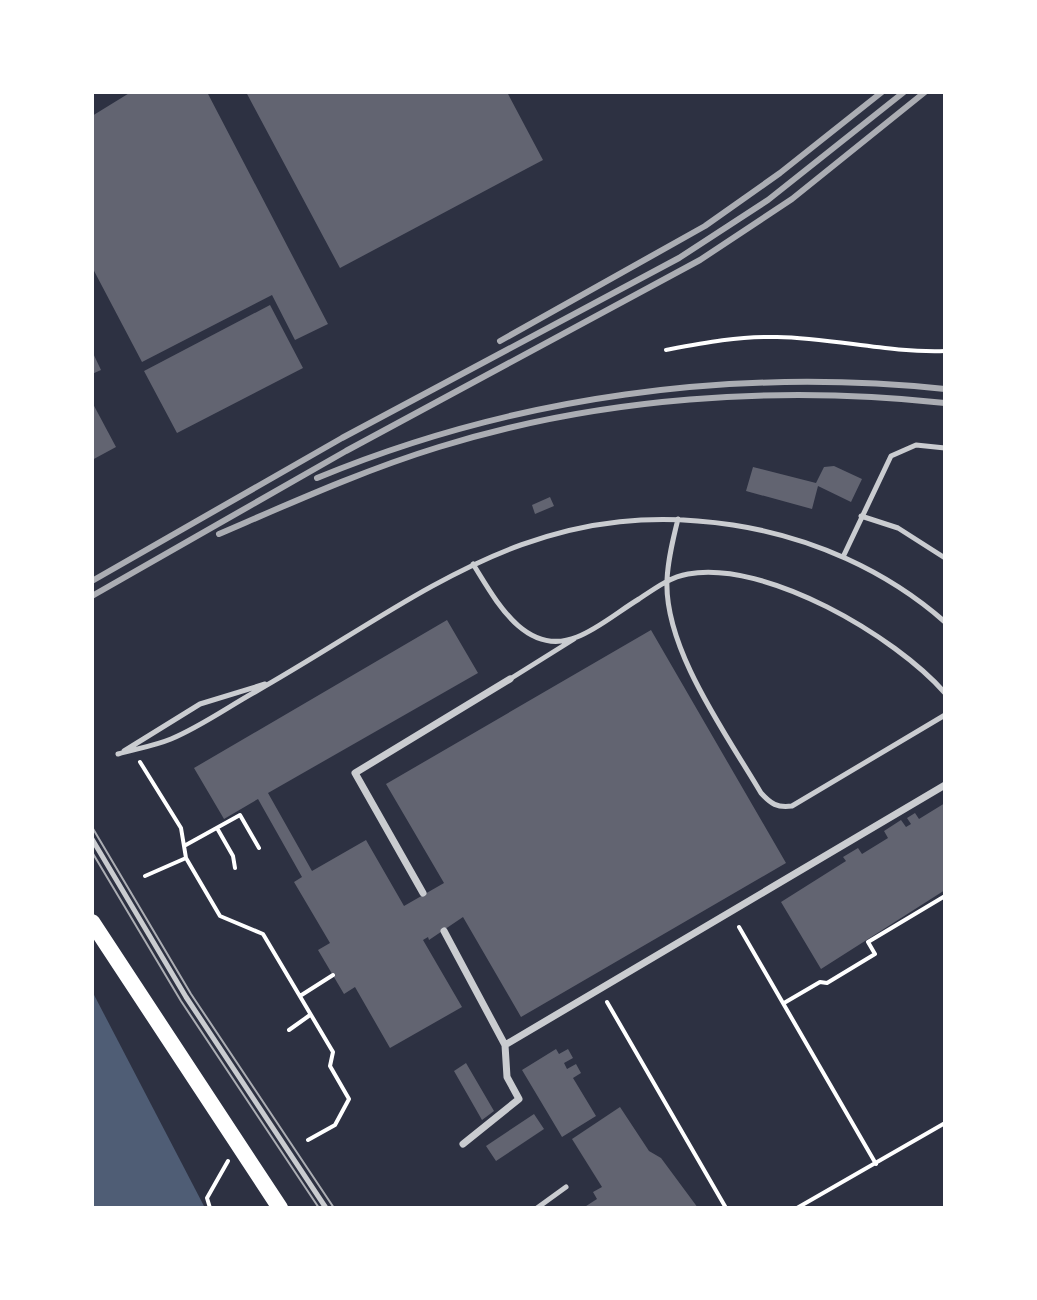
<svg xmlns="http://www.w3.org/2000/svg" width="1037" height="1300" viewBox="0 0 1037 1300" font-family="'IBM Plex Serif',serif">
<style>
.water{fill:#4f5d75}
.building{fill:#626471}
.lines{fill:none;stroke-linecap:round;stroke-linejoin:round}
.path{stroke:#fff;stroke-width:4}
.service{stroke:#caccd0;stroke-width:5}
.pedestrian{stroke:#caccd0;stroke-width:7}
.primary{stroke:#fff;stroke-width:16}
.tram{stroke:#abadb3;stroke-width:2}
.rail{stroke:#abadb3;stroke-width:6}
</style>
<rect width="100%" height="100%" fill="#2d3142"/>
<!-- water -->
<path class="water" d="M92,991l113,217h-113z"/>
<!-- building -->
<path class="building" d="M131,92h76l121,232 -33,16 -23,-45 -130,67 -50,-95v-151z
M246,92h261l36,68 -203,108z
M270,305l33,63 -126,65 -33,-62z
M92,351l9,19 -9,4z
M92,402l24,45 -24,13z
M834,466l28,13 -11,23 -33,-16 -6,23 -66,-18 7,-24 63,16 8,-16z
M550,497l4,9 -19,8 -3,-9z
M447,620l31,53 -210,120 44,78 54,-31 38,66 40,-23 -58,-99 265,-154 135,233 -265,154 -58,-100 -34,23 -1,-3 -5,3 39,67 -72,41 -35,-61 -11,7 -26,-44 12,-7 -36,-61 8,-5 -44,-78 -34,20 -30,-51z
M945,803v87l-124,79 -40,-67 65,-41 -3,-4 15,-9 4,6 26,-16 -4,-7 17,-11 5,7 5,-3 -4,-6 8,-5 4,6z
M556,1049l3,5 9,-5 5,9 -9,5 3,6 9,-5 5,9 -8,5 23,38 -34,21 -40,-67z
M466,1063l28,48 -12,9 -28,-49z
M620,1107l29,44 12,7 37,50h-115l14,-9 -4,-7 9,-5 -30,-48z
M534,1114l10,15 -48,32 -10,-15z"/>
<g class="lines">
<!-- path -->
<path class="path" d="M666,350c37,-7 73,-14 111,-13 57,1 111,16 168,14
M140,762l41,66 5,30 34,58 43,18 70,118 -3,14 19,33 -14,26 -27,15
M217,828l16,28 2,12
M184,846l56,-31 19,33
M145,876l41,-18
M739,927l137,237
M300,996l33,-21
M607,1002l119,206
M784,1003l36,-21 7,1 48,-29 -7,-12 77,-46
M289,1030l21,-15
M210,1208l-3,-10 21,-37
M797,1208l148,-85"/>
<!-- service -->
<path class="service" d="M861,516l37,12 47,30
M678,519c-5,20 -10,40 -11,61 -3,69 60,155 94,213 10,11 16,15 31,13l153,-91
M843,557l48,-101 25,-11 29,3
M473,564c22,35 52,94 104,73 21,-8 42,-26 62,-38 15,-10 31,-22 49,-25 78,-14 207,62 257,119
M510,679l64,-40
M124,751l76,-47 65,-20
M118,754c17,-5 36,-8 53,-15 29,-12 57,-32 84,-47 164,-93 276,-198 478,-167 78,12 153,45 212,97
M92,839l94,158 140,211
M537,1208l29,-21"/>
<!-- pedestrian -->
<path class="pedestrian" d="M423,893l-68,-120 155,-94
M444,931l61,114 440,-260
M463,1144l56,-45 -12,-22 -2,-32"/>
<!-- primary -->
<path class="primary" d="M92,922l188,286"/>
<!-- tram -->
<path class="tram" d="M92,827l99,167 143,214
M92,852l89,149 138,207"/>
<!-- rail -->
<path class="rail" d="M500,341l205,-115 75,-53 102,-81
M317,478c198,-82 415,-111 628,-89
M219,534c72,-31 145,-64 220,-87 161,-50 339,-62 506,-44
M92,581l250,-143 337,-180 89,-58 136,-108
M92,596l254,-145 354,-191 92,-61 133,-107"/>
</g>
<!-- border -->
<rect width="1037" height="1300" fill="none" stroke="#ffffff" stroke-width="188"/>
</svg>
